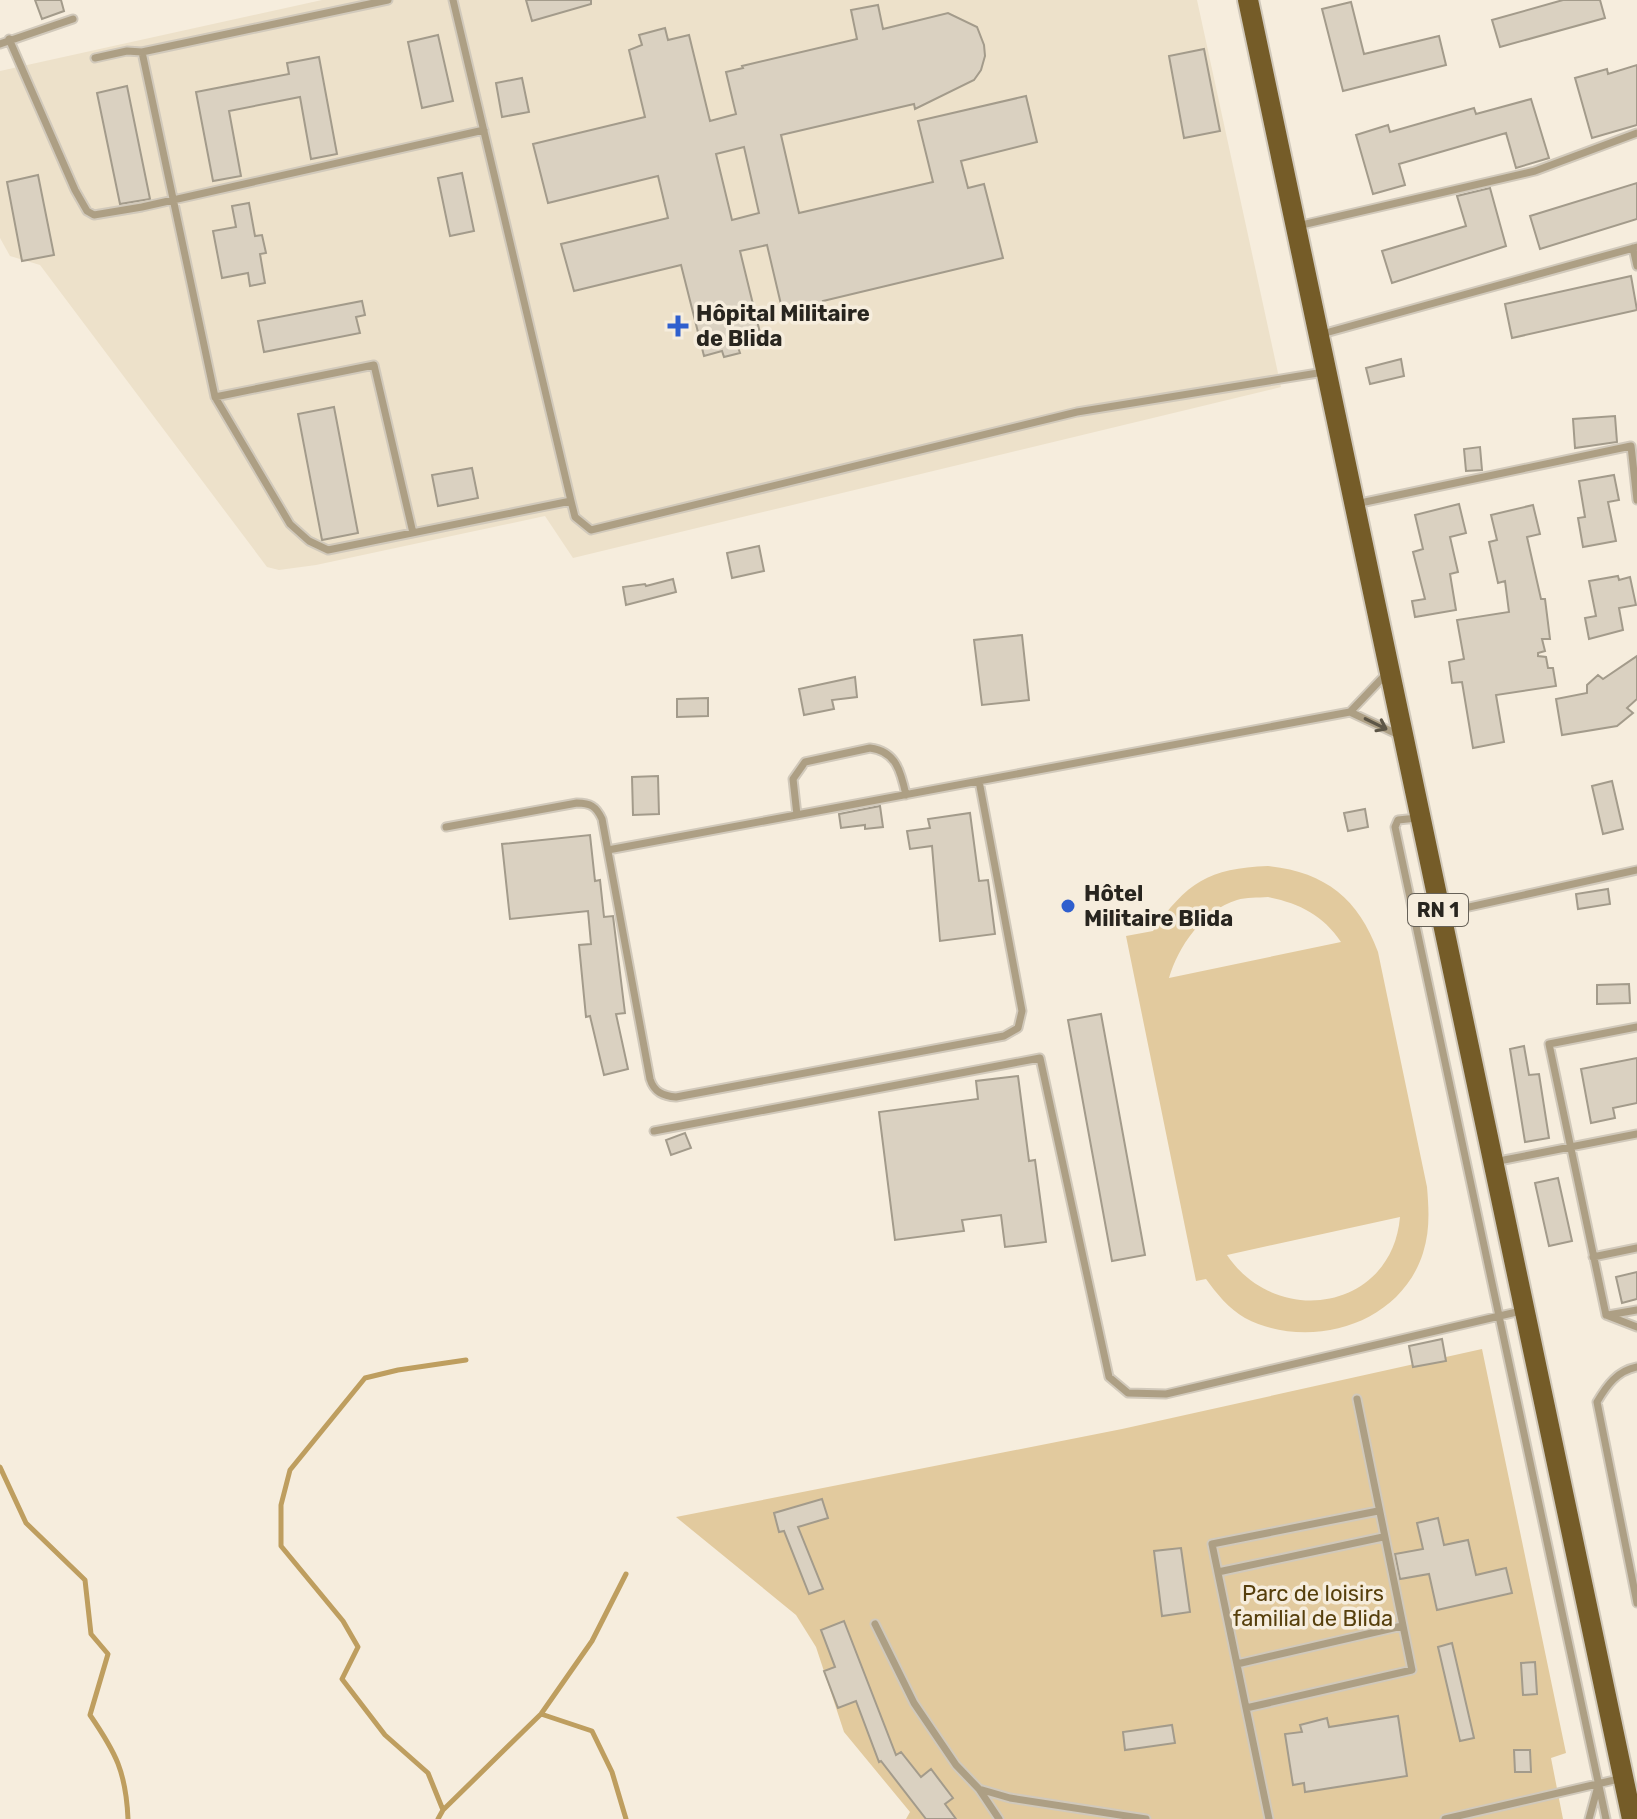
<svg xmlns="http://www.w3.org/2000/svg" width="1637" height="1819" viewBox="0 0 1637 1819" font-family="Rubik,sans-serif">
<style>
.built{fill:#ede1ca}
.green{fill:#e2ca9e;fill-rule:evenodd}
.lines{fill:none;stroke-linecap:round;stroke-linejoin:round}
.stream{stroke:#be9e5f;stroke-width:5}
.building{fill:#dad1c1;stroke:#a39b8b;stroke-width:2;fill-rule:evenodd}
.service-casing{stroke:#d1c9bb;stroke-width:11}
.primary-casing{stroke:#d1c9bb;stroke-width:24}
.service{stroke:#ad9f84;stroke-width:7}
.primary{stroke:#755c28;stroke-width:20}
.oneway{stroke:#5d5647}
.poi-dot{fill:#2f5fce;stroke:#f6eddd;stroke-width:3}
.labels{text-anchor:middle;stroke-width:7;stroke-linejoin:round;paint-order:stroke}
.shield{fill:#f6eddd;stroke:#666158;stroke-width:2}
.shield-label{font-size:20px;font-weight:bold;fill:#28251f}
.poi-label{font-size:22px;font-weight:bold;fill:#28251f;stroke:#f6eddd;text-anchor:start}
.park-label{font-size:22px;fill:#563f0c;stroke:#f6eddd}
</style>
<rect width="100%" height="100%" fill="#f6eddd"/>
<!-- built -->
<path class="built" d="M322,0h875l84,387 -708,171 -28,-42 -229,49 -37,5 -12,-3 -227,-302 -30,-9 -10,-18v-167z"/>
<!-- green -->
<path class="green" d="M1268,866c57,6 90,32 110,86l49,235c2,23 3,44 -4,66 -23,73 -115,98 -178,65 -16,-9 -29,-25 -39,-39l-10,2 -70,-345 27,-5c33,-48 56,-63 115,-65zM1268,897c31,6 55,18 73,45l-172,36c9,-31 34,-68 68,-78 9,-3 21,-2 31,-3zM1400,1217c-8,93 -123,112 -173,38z
M1482,1349l84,404 -15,5 12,61h-657l4,-7 -66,-80 -28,-85 -20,-32 -120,-98 446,-88z"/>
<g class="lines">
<!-- stream -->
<path class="stream" d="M0,1467l26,56 59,57 6,54 17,20 -18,61c26,38 36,57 38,104
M541,1714l51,17 20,41 14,47
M443,1810l-15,-37 -43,-38 -43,-56 16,-32 -15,-26 -62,-75v-41l9,-35 75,-92 33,-8 68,-10
M438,1819l5,-9 98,-96 51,-73 34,-67"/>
</g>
<!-- building -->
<path class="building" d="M35,0h26l3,11 -22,8z
M526,0h65v4l-59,17z
M1563,0h37l5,18 -105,29 -8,-27z
M1351,2l13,52 75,-18 7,29 -103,26 -21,-82z
M878,5l5,24 65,-16 29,14 7,18 1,11 -4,14 -7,10 -59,29 -1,-5 -133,31 18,78 134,-31 -15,-61 108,-25 11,46 -76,19 7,27 16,-4 19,74 -180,43 2,7 -24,5 -2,-4 -16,4 -16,-68 -27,6 22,90 -24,6 2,6 -16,4 -2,-6 -18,5 -23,-91 -107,26 -13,-47 107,-26 -10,-42 -110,27 -15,-59 112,-27 -16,-67 13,-5 -3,-10 26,-7 3,12 21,-5 21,86 26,-7 -10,-42 17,-4 -1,-2 115,-27 -6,-29zM744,147l15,66 -27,7 -16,-66z
M438,35l15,66 -31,7 -14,-66z
M1204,49l16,82 -36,7 -15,-82z
M319,57l18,97 -26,5 -11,-62 -71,14 12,65 -28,5 -17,-89 93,-18 -2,-11z
M1637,65v60l-45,13 -17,-60 32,-9 1,5z
M522,78l7,34 -27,5 -6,-34z
M127,86l23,113 -30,5 -23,-111z
M1531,99l18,59 -33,10 -10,-35 -107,31 6,21 -32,9 -17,-59 32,-10 2,7 84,-24 2,6z
M462,173l12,58 -24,5 -12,-58z
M38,175l16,80 -32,6 -15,-79z
M1637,183v36l-97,30 -10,-33z
M1490,188l16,58 -114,37 -10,-32 84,-25 -9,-30z
M249,203l6,33 7,-1 4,18 -6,1 5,29 -15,3 -2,-13 -26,5 -9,-47 23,-4 -4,-21z
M1631,276l6,34 -125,28 -7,-34z
M362,301l3,14 -9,2 4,16 -96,19 -6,-31z
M1401,359l3,17 -34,8 -4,-16z
M334,407l24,126 -36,7 -24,-126z
M1615,416l2,26 -42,6 -2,-29z
M1480,447l2,23 -16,1 -2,-22z
M472,468l6,30 -40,8 -6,-31z
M1614,475l5,25 -11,2 8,39 -33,6 -5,-29 7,-1 -6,-36z
M1459,504l7,29 -16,4 8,35 -8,2 6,36 -41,7 -3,-16 13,-2 -12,-47 10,-3 -8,-34z
M1533,505l7,29 -13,3 14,62h4l5,40h-8l3,12 -7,2v3l8,1 2,11h5l3,18 -60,9 8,47 -31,6 -11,-66 -10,1 -3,-21 15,-3 -7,-39 52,-8 -4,-31 -7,2 -9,-41 8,-2 -6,-25z
M759,546l5,25 -32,7 -5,-25z
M1618,576l1,4 11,-3 6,28 -17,3 4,22 -34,9 -4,-21 11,-2 -7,-35z
M673,579l3,13 -50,13 -3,-18 22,-3 1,2z
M1022,635l7,65 -47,5 -8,-65z
M1637,656v43l-10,9 6,5 -16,13 -55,9 -6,-36 31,-6v-8l11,-10 5,4z
M855,677l2,20 -25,3 2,9 -30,6 -5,-26z
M708,698v18l-31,1v-18z
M658,776l1,38 -26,1 -1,-38z
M1612,781l11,48 -20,5 -11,-48z
M880,806l3,21 -18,2v-4l-24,3 -2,-14z
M1365,809l3,18 -20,4 -4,-18z
M970,813l9,68 9,-1 7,54 -55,7 -8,-95 -22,3 -3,-18 23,-3 -2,-9z
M590,835l5,46 5,-1 4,37 9,-1 12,97 -9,1 12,55 -24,6 -14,-59 -4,1 -7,-72 12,-1 -3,-33 -78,8 -8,-75z
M1608,889l2,15 -32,5 -2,-15z
M1629,984l1,19 -33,1v-19z
M1101,1014l44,241 -33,6 -44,-241z
M1524,1046l5,29 10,-1 10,64 -24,4 -15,-93z
M1637,1058v45l-24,5 2,10 -24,5 -10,-54z
M1018,1076l11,85 6,-1 11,82 -41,5 -4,-32 -39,5 2,11 -69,9 -16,-128 99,-13 -2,-18z
M685,1133l6,15 -20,7 -5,-15z
M1558,1178l14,63 -23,5 -14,-63z
M1637,1272v27l-15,4 -6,-26z
M1442,1339l4,22 -33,6 -4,-21z
M822,1499l6,19 -30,9 25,62 -14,5 -25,-63 -5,1 -5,-19z
M1438,1518l6,27 24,-5 8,35 30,-7 6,25 -75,17 -8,-36 -29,5 -5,-25 28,-5 -6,-26z
M1181,1548l9,64 -28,4 -8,-65z
M844,1621l52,134 5,-3 20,25 10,-8 22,29 -8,6 11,15h-30l-45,-58 -2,1 -23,-61 -18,7 -14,-37 11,-4 -14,-37z
M1452,1643l22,95 -14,3 -22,-94z
M1535,1662l2,32 -14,1 -2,-32z
M1398,1716l9,60 -102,16 -1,-9 -11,2 -8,-51 17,-2 -2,-7 27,-7 2,9z
M1172,1725l3,18 -50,7 -2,-18z
M1514,1750h16l1,22h-16z"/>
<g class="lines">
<defs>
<path id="service" d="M453,0l118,501 4,16 16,13 486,-118 247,-40
M9,39l66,151 12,21 7,4 48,-8 342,-77
M0,44l73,-25
M142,52l73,345 75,127 19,17 19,9 243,-49
M95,58l32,-7 15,1 246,-52
M1306,224l229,-53 102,-38
M1633,248l4,18
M1329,332l308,-85
M215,397l159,-32 39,168
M1365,502l266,-56 6,54
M1350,712l49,23
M797,815l-4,-36 12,-17 65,-14c26,3 31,24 36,47
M1417,818l-19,2 -3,7 211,992
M446,827l131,-24c13,0 19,3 25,16l48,260c4,13 13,17 26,18l328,-61 14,-8 4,-17 -43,-230
M608,850l742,-138 38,-40
M1451,911l186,-41
M654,1131l386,-73 69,319 19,16 38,1 355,-83
M1504,1160l133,-26
M1593,1257l44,-9
M1606,1315l-57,-271 88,-17
M1606,1315l31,12
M1608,1315l29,-5
M1637,1367c-20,4 -30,18 -40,35l40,201
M1218,1572l165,-35
M875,1624l39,79 42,62 23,24 31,9 136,21
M1237,1664l165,-38
M1246,1708l166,-38 -55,-271
M979,1789l20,30
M1269,1819l-57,-275 166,-33
M1445,1819l178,-41
M1589,1819l9,-33"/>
<path id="primary" d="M1248,0l384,1819"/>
</defs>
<!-- service casing -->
<use href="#service" class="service-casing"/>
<!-- primary casing -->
<use href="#primary" class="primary-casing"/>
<!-- service -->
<use href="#service" class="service"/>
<!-- primary -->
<use href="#primary" class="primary"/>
</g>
<!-- one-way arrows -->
<defs><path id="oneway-shaft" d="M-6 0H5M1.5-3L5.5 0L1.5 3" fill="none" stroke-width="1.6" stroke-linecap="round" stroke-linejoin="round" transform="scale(2)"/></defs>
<use class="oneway" href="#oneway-shaft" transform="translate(1376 724) rotate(26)"/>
<!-- markers -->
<g class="poi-dot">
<path d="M674 314h8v8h8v8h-8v8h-8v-8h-8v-8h8z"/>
<circle cx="1068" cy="906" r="8"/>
</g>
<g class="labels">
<!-- shield labels -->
<rect class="shield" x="1408" y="894" width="60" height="32" rx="6"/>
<g class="shield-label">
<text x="1438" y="917">RN 1</text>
</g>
<!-- poi labels -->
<g class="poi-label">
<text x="696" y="321">Hôpital Militaire<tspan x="696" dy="25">de Blida</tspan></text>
<text x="1084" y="901">Hôtel<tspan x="1084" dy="25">Militaire Blida</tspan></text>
</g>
<!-- park labels -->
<g class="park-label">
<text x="1313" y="1601">Parc de loisirs<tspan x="1313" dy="25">familial de Blida</tspan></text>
</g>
</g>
</svg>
